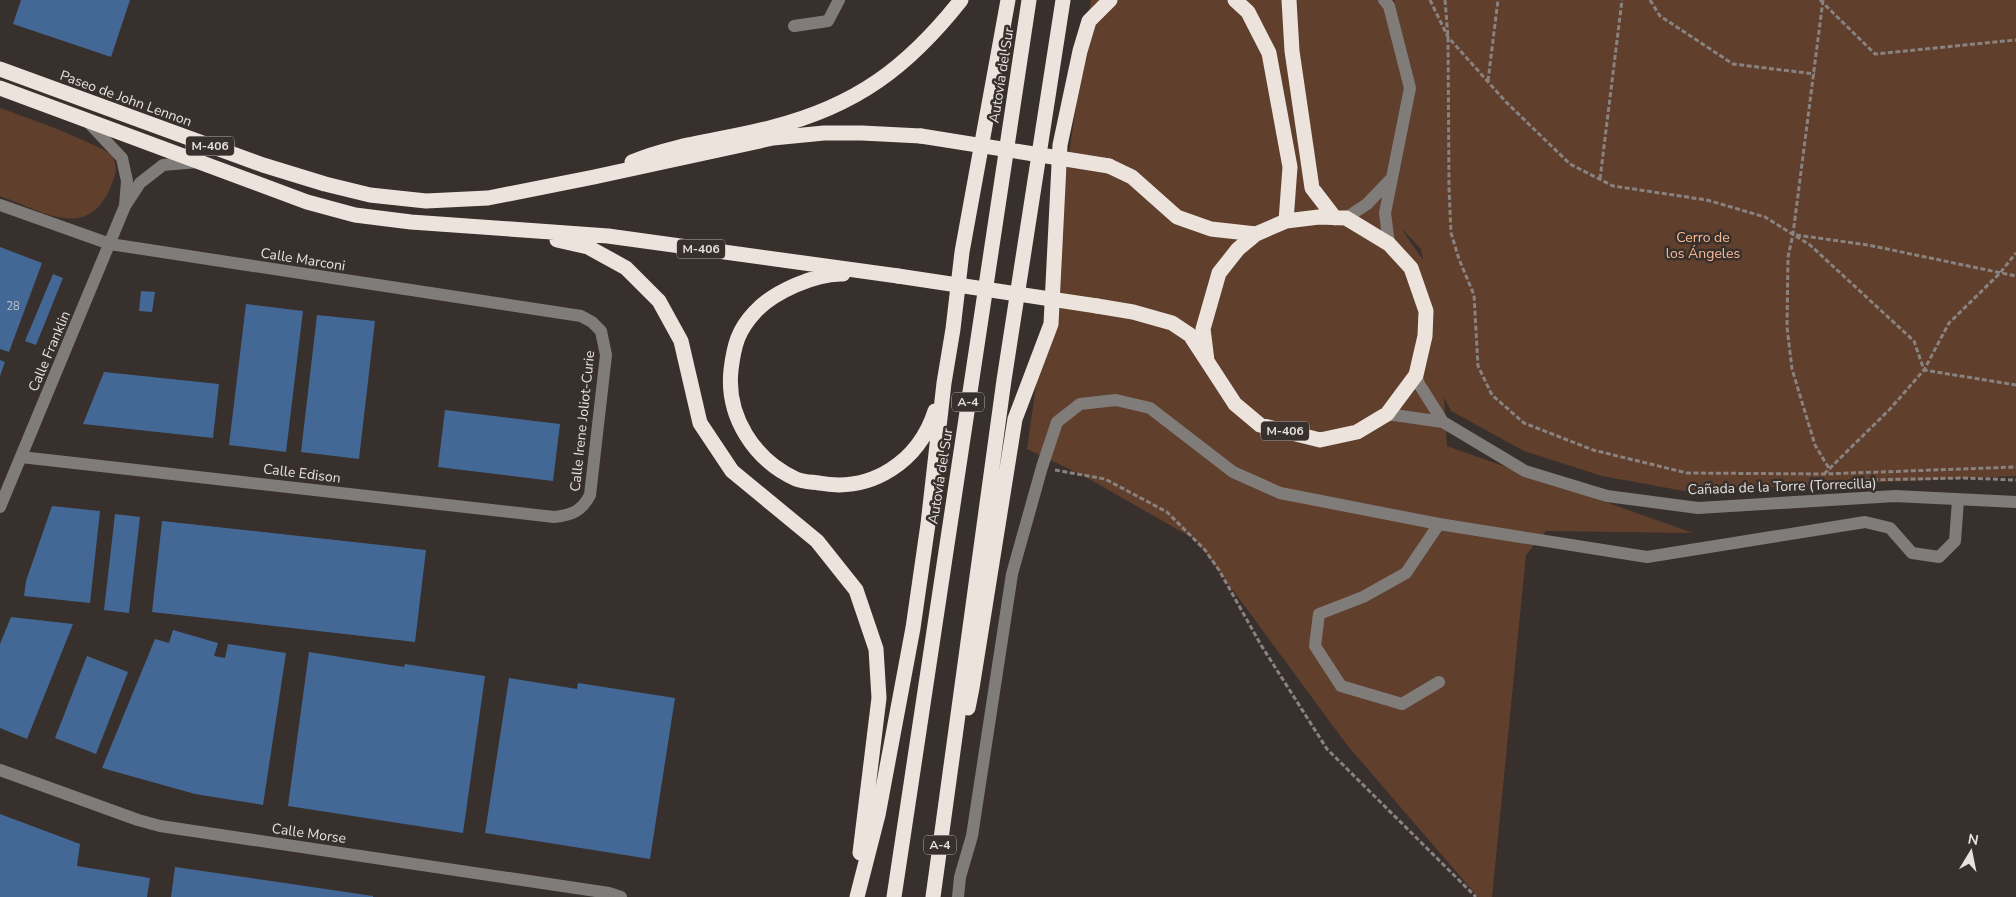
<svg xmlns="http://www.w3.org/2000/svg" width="2016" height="897" viewBox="0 0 2016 897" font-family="'Nunito Sans',sans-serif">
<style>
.green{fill:#603f2d;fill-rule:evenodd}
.building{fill:#446895}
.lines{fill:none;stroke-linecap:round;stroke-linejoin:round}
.path{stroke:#89827f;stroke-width:3;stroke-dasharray:5 2.5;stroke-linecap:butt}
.minor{stroke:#807c7a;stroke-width:12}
.highway{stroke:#ede3dd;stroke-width:15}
.highway-bridge{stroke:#ede3dd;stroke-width:15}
.labels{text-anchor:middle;stroke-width:5;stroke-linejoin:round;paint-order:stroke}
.number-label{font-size:11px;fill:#bec3cc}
.shield{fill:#38302c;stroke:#b2aca9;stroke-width:1}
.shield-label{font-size:12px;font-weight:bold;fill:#e7e1df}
.street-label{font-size:14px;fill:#e7e1df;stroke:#38302c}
.park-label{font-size:14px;fill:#fab994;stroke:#38302c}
</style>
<rect width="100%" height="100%" fill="#38302c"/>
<!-- green -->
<path class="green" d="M1091,0h302l2,5 -1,-5h622v476l-332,15 -82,-15 -78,-25 -73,-40 -7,-14 3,49 246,87 -147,-2 -20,24 -34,342h-14l-131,-152 -151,-205 -112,-64 -57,-27zM1403,230l18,19 2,11 -20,-29z
M0,108c30,11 60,21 89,35 6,3 15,6 20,10 8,6 8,20 4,28 -22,63 -68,31 -113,15z"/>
<!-- building -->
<path class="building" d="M21,0h109l-19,57 -98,-33z
M0,247l42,16 -33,89 -9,-3z
M53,274l10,4 -27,67 -11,-4z
M141,291l14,1 -3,20 -13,-1z
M246,304l57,7 -17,141 -57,-7z
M317,315l58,6 -16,138 -58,-7z
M0,360l5,2 -5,14z
M104,372l115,12 -6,54 -130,-14z
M445,410l115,14 -7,57 -115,-14z
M52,506l48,5 -10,92 -66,-7 2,-15z
M115,514l25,3 -11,96 -25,-3z
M162,521l264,29 -11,92 -263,-30z
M11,617l62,7 -46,115 -27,-11v-84z
M173,630l45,13 -4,13 11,2 3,-14 58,9 -23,152 -68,-11 -93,-26 53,-129 14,4z
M309,652l95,15 1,-3 80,12 -22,157 -175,-27z
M87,656l41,16 -32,82 -41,-16z
M509,678l68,11 1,-6 97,15 -25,161 -165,-26z
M0,814l80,30 -3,22 73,12 -3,19h-147z
M175,867l198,29v1h-202z"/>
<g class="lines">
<!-- path -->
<path class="path" d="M1430,0l18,37 58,65 64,62 43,22 94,14 58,17 45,28 104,96 10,29 92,15
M1445,0l3,37 1,151 2,45 8,26 15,36 4,71 14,29 32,28 69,27 94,23 137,1 192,-7
M1650,0l10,16 73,48 82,10
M1820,0l55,54 141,-14
M1823,0l-30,234 -5,23 -1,70 5,42 23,76 15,25
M1488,81l10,-81
M1600,179l22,-179
M1796,235l72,10 148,31
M1055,470l50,9 62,33 38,38 14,20 42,75 66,104 149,148
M1824,474l66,-65 34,-39 25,-47 51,-50 16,-20
M1863,485v-5l101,-2 52,2"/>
<!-- minor -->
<path class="minor" d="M1384,0l5,6 21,82 -25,125 4,31
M794,26l34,-5 11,-21
M88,122l34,36 5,23 -2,25 15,-23 23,-18 35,-3
M0,205l110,39 471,72 11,6 9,9 5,24 -16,140c-8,16 -18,20 -36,22l-533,-60
M1346,218l21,-14 23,-24
M1416,375l3,9 24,38
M1387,414l56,8 82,49 82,25 91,12 197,-12 121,6
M0,507l125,-301
M1439,524l-33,49 -43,24 -44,17 -4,32 26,40 61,18 37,-22
M0,770l138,50 22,6 449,67 12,4
M958,897l2,-20 12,-41 40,-262 30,-107 15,-45 23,-18 36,-4 34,8 83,64 47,21 159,31 208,33 218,-35 25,6 22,25 27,4 16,-16 3,-41"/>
<!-- highway -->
<path class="highway" d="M1235,0l13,12 21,41 21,114 -4,54
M1289,0l3,51 20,137 23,30
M0,69l263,96 62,19 45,11 56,6 62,-3 106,-21 179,-39 51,-5h38l59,3
M0,88l307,114 48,13 56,7 197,14 290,40
M632,162c45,-19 94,-22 141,-35 83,-21 135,-60 188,-127
M1109,166l23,11 45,40 34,12 45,5
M557,240l31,7 38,21 33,33 22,40 19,82 32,48 85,70 39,49 20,59 3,49 -19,155
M843,274c-27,-1 -70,18 -88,38 -17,18 -21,33 -24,58 -5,46 23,90 65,109 7,3 16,3 23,4 53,10 100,-22 116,-72
M1097,306l36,6 39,11 18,12 17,26 28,43 25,21 60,15 37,-8 30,-18 29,-39 9,-39 1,-25 -15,-43 -22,-24 -43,-26 -27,-1 -33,4 -30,13 -18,15 -19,24 -16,56 4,32
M968,708l4,-20 43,-269 36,-95 9,-179 20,-94 9,-30 21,-21
M857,897l21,-82 35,-187 15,-104 16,-141 9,-54 9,-77 46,-252
M894,897l135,-897
M933,897l71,-517 59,-380"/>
<!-- highway-bridge -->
<path class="highway-bridge" d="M921,136l188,30
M898,276l199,30"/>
</g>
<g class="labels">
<!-- number labels -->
<g class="number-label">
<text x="13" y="310">28</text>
</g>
<!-- shield labels -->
<g class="shield">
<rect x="186" y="136.5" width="48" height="19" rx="4"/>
<rect x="677" y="239.5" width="48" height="19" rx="4"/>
<rect x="952" y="392.5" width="32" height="19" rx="4"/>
<rect x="1261" y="421.5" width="48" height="19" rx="4"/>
<rect x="924" y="835.5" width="32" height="19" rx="4"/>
</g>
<g class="shield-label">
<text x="210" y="150">M-406</text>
<text x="701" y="253">M-406</text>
<text x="968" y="406">A-4</text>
<text x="1285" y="435">M-406</text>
<text x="940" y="849">A-4</text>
</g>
<!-- street labels -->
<g class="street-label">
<text transform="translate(1001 75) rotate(-81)" y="5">Autovía del Sur</text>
<text transform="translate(126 98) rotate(20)" y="5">Paseo de John Lennon</text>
<text transform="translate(303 259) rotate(9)" y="5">Calle Marconi</text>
<text transform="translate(49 351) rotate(-67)" y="5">Calle Franklin</text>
<text transform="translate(582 421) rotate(-84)" y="5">Calle Irene Joliot-Curie</text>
<text transform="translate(302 473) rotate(7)" y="5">Calle Edison</text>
<text transform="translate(940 476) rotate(-81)" y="5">Autovía del Sur</text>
<text transform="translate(1782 486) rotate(-2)" y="5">Cañada de la Torre (Torrecilla)</text>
<text transform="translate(309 833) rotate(8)" y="5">Calle Morse</text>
</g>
<!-- park labels -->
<g class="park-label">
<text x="1703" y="242">Cerro de<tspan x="1703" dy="16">los Ángeles</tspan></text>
</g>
</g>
<!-- north arrow -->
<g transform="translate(1971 852) rotate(10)" stroke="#38302c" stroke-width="4" paint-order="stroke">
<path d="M0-4L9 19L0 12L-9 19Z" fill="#e7e1df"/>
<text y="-8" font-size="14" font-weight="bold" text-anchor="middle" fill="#e7e1df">N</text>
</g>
</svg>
